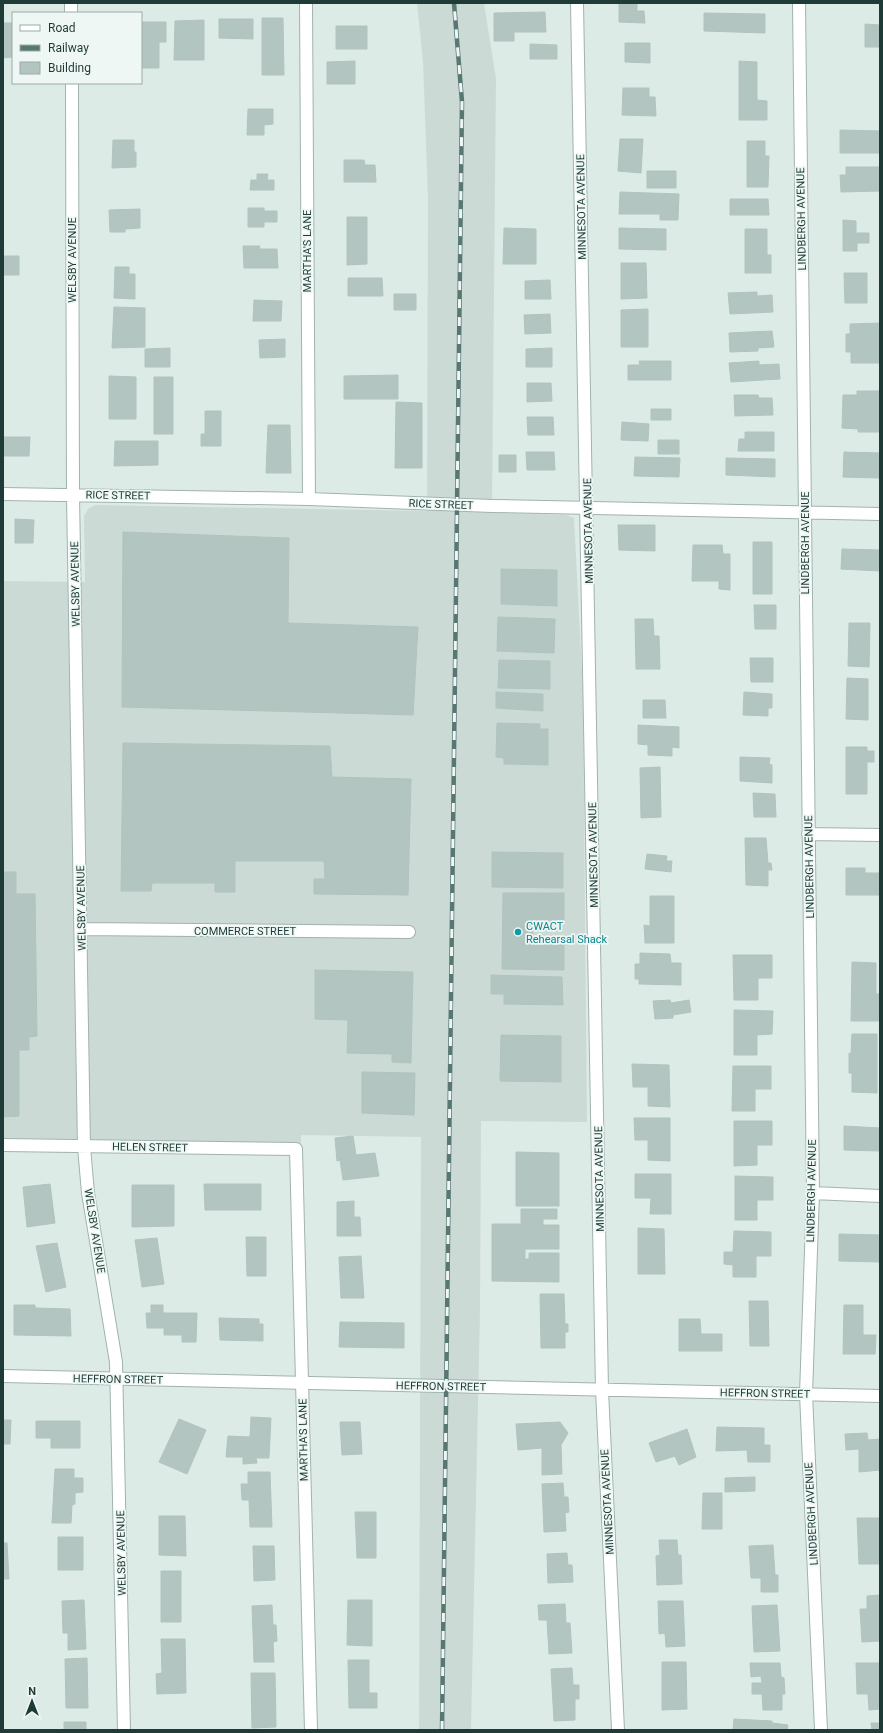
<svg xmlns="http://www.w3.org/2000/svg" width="883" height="1733" viewBox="0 0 883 1733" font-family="Roboto,sans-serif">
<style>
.built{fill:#ccdad6}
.building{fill:#b3c5c0;stroke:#b0c4bf}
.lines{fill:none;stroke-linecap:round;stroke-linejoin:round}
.minor-casing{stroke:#a0b3ae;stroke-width:14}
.minor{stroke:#fff;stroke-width:12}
.rail-casing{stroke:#587773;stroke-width:4.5}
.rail{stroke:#eef7f4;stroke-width:3;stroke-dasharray:9;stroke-linecap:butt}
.culture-dot{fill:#0f9aa8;stroke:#eef7f4;stroke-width:1.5}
.labels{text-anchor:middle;stroke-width:3.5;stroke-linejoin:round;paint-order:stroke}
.street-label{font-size:11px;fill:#1e3b37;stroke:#eef7f4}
.culture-label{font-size:11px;fill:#0d838f;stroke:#eef7f4;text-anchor:start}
</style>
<rect width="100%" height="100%" fill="#ddebe6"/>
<!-- built -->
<path class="built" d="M417,3h67l12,76 -4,427 -23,-1v7l97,3 8,3 9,174 4,430 -106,-1 -1,190 -9,419h-52l2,-593 -120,-2v9l-298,-6v-557l82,1 -1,-66 5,-8 7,-3 331,6 1,-314 -5,-135z"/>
<!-- building -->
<path class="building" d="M619,3h18v8h7l1,12 -26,-1z
M545,12l1,20h-32v9h-20v-28z
M704,13l61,1v19l-61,-2z
M262,18h21l1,57h-22z
M219,19h34v20l-34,-1z
M204,20v40h-30l1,-39z
M141,22h25v20h-7v26h-18z
M3,23h9v34l-9,1z
M865,24l15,1v22h-15z
M336,26h31v23h-31z
M625,43h25v20l-25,-1z
M530,44l27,1v14h-27z
M355,61v23h-28v-22z
M739,61l18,1v38l10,1v19h-28z
M623,88h26v9h6l1,19 -34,-1z
M248,109h25v15l-9,1v10h-17z
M840,130l40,1v22h-40z
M620,139h23l-2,34 -23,-2z
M113,140h21v12h2v15l-24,1z
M747,141h18v15h4l-1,31h-21z
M344,160h20l1,5h10l1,17h-32z
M846,167h34v24l-39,1 -1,-17h6z
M647,171h29v17h-29z
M257,174h11l-1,6h7v10h-24l1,-10h6z
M620,192l59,2 -1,26h-18v-6h-41z
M730,199h38l1,16h-39z
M248,208h16v3h13v11h-13v5h-16z
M140,209v19l-15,1v3h-15l-1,-22z
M347,217h20v47l-20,1z
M843,220l13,1v12h13v10h-12v8h-14z
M504,228l32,1v35h-33z
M619,228l47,1v21l-47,-1z
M745,229h22v26h4v18h-26z
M243,246h17l-1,3h18l1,19h-34z
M3,256h16v19h-16z
M621,263h25l1,35 -26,1z
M115,267h14v7h6v25l-21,-1z
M844,273h23v30h-22z
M348,278h34l1,18h-35z
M550,280l1,19h-26v-18z
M757,292v4l15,-1 1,17 -43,2 -2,-21z
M394,294h22v16h-22z
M254,300l28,1 -1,20h-28z
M114,307l31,1v39l-33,1z
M648,309v38h-27v-37z
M550,314l1,19 -26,1 -1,-19z
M880,323v40h-29v-11h-5v-18h4v-10z
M772,331l2,16 -16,1v3l-28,1 -1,-19z
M285,339v18l-25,1 -1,-18z
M170,348v19h-25v-18z
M552,348v19h-26v-18z
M639,361h32v19h-43v-15h12z
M759,361v4l20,-1 1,15 -49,3 -2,-19z
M398,375v24h-54v-23z
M109,376l27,1v42h-27z
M154,377h19v57h-19z
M527,383h24l1,18 -25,1z
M857,391h23v41h-22v-3l-16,-1 1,-33h14z
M734,395h24l1,3h13l1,17 -38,1z
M396,402l26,1v65h-27z
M651,409h20v11h-20z
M205,411h16v35h-20v-12h4z
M527,417h26l1,18h-26z
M622,422l27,2 -1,17 -27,-1z
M268,425h22l1,48h-25z
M745,432h29v19h-36l1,-12h6z
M3,437h27l-1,19h-26z
M658,440h21v14h-21z
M115,441h43v24l-44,1z
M526,452h28l1,18h-28z
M844,452l36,1v25l-37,-1z
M499,455h17v17h-17z
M635,457l45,1 -1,19 -45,-1z
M726,458l49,1v18l-49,-2z
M15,519l19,1 -1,23h-18z
M618,525h37v26l-36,-1z
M123,532l166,6 -1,85 130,4 -5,88 -291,-8z
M753,542h19v52h-19z
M693,545h29l1,9h7v36l-11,-1v-8h-27z
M842,549l38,1v21l-39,-2z
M501,569l56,1v36l-56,-2z
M754,605h22v24h-21z
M498,617l57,2 -1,34 -57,-2z
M635,619h18l1,17h5l1,33h-24z
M849,623h21l-1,44 -21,-1z
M750,658h23v24h-22z
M499,660l51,1v28l-52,-1z
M847,678l21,1v41l-22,-1z
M496,692l47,2v17l-47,-3z
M744,692l28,2v14h-4v8l-25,-1z
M643,700h22l1,18h-23z
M497,723l43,1v5h8v36l-44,-1v-6l-8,-1z
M638,725l41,2v21l-7,-1v9l-24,-1v-10l-10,-1z
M123,743l207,3 2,31 79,2 -3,116 -94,-1v-15h11l-1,-18h-89v31h-20v-9h-63l-1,8h-30z
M846,747h21v4h7v11h-7v32h-21z
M740,757l30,1 -1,6 3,1v18l-32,-2z
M660,767l1,50 -20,1 -1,-50z
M753,793l22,1 1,23h-22z
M745,838h21l2,25h3l1,7h-4v16l-22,-1z
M492,852l71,1v35l-71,-1z
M647,854l20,2 -1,5h6l-1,11 -26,-3z
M846,868h19v5h15v22h-34z
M3,872h13v22h19l2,142 -8,1v13h-10v66l-16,1z
M503,893h61v27h-31l-1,25h32v25l-62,-1z
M650,896h24v47h-29l-1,-18 6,1z
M640,953l30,1 1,9h10v22l-42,-1v-5h-4v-15h5z
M733,955h39v23h-14v22h-24z
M852,962l24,1v31h4v27h-29z
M315,970l98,2 -2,91 -19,-1v-8l-45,-1 1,-33 -33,-1z
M491,975l71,2 1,28 -59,-1v-10h-13z
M670,1000l1,3 18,-3 2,12 -18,3v3l-18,1 -2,-18z
M734,1010l39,1 -1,23 -15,1v20h-23z
M852,1034h25v59l-25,-1v-19h-3v-20l2,1z
M501,1035l60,1v46l-61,-1z
M632,1064l37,1 1,42 -22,-1v-19h-15z
M733,1066h38v23h-16v22h-23z
M362,1072l53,1 -1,42 -52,-2z
M634,1118h36v43l-22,-1v-20h-13z
M734,1121h38v24h-15v20l-23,1z
M844,1126l36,2v23l-36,-1z
M353,1136l3,19 19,-2 4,23 -36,4 -3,-20 -3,1 -2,-23z
M516,1152l43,1v53h-43z
M635,1174h36v40h-21l1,-16h-16z
M735,1176l38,1v23h-16v20h-22z
M50,1184l5,39 -28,4 -4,-40z
M204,1184h57v26h-56z
M132,1185h42v41l-42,1z
M354,1201v16h6l1,19h-24v-34z
M521,1209h36v10h-14v6h16v24h-34v10h4v-6h30v29l-67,-1v-57h29z
M638,1228l26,1 1,45h-27z
M734,1231l37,1v24h-15v21h-23v-12l-9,-1v-12h9z
M839,1234l41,1v27l-41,-1z
M246,1237h20v39h-19z
M157,1238l7,46 -22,3 -7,-47z
M57,1243l9,44 -20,5 -10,-46z
M361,1256l3,42h-23l-2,-41z
M540,1294h24l1,30h3v8h-3v16h-24z
M749,1301h19l1,45h-19z
M14,1305h21v3l35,1 1,27 -57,-1z
M151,1305h12v8h34l-1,29h-14v-7h-18v-7h-17l-1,-15h5z
M844,1305h19v30h13l-1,19h-32z
M219,1318l40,1v5h4v17l-43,-1z
M679,1319h21l1,15h21v17h-43z
M340,1322l64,1v25l-65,-1z
M251,1417l20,1 -2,40h-13l1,5 -14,1v-7h-17l2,-21 22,1z
M179,1419l27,11 -19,44 -28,-12z
M3,1420h8l-1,24h-7z
M36,1421h44v27h-29v-10h-15z
M340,1422h20l2,32 -20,1z
M560,1422l8,11 -7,12 1,29 -20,1v-27l-24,2 -2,-26z
M717,1427l47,1v17h6v17h-22l-1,-12 -31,1z
M687,1429l9,28 -17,8 -4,-9 -19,6 -7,-19z
M867,1433l1,7 12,-1v31l-21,2v-23l-13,1 -1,-16z
M55,1469h19v9h9v14l-8,1v11l-3,1 -1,18h-19z
M248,1472h22l2,55h-22l-1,-27h-7l-1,-16h7z
M755,1477v14l-30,1v-14z
M563,1483l1,14h4l1,15 -4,1 1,18 -22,1 -2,-48z
M703,1493h19v36h-20z
M355,1512h21v46h-19z
M159,1516h26l1,40 -27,-1z
M857,1518h23v46h-21z
M58,1537h25v33h-25z
M659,1540h18l1,15h3l1,29 -25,1 -1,-29 4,-1z
M3,1543h4l2,36h-6z
M773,1545l2,30h3v17h-17v-14h-10l-2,-32z
M253,1546h21l1,34 -21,1z
M567,1553l1,12h4l1,17 -25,1 -1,-29z
M161,1571h20v51h-20z
M880,1595v46l-18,1 -2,-33h7v-13z
M84,1600l2,49 -18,1v-17h-5l-1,-32z
M348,1600h24v46l-25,-1z
M658,1601h25l2,45 -19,1 -1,-14 -6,1z
M565,1604l1,19h4l2,30 -23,1 -2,-34h-8l-1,-15z
M272,1605l1,20h3l1,16 -4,1 1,20h-20l-2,-56z
M777,1605l3,46 -26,1 -2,-46z
M161,1639h24l1,54 -29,1 -1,-20 6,-1z
M87,1658l1,50h-22l-1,-49z
M348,1660h21v33h8v15h-28z
M662,1662h24l1,47 -25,1z
M750,1663h30l1,14 3,1 1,16h-3v16h-19l-1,-16h-10v-11h10l-1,-7 -10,1z
M856,1663h24v46l-11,1 -1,-16h-11z
M572,1668l1,17h6v14h-4v21l-21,1 -3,-52z
M251,1673h24l1,54 -24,1z
M734,1719l38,2v2l16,2 -1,5h-54z
M64,1722h22v8h-22z
M871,1723h9v7h-8z"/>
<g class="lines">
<defs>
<path id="minor" d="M71,3v10
M306,3l3,496
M577,3l25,1387 16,340
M799,3l14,1190 -7,201 15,336
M72,83l1,412 11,652 4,46 28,169 8,368
M3,494l306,5 183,7 388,8
M808,834l72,1
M81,929l328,3
M3,1145l293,4 15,581
M813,1193l67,3
M3,1376l877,20"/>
</defs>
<!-- minor casing -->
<use href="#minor" class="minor-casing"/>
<!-- minor -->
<use href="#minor" class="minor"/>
<defs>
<path id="rail" d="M442,1730l20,-1628 -8,-99"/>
</defs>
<!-- rail casing -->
<use href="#rail" class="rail-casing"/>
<!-- rail -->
<use href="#rail" class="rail"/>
</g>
<!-- markers -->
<circle class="culture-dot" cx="518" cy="932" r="4"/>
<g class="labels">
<!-- street labels -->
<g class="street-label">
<text transform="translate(581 207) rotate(-91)" y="4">MINNESOTA AVENUE</text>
<text transform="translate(801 219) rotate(-91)" y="4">LINDBERGH AVENUE</text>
<text transform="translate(307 251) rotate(-90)" y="4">MARTHA'S LANE</text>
<text transform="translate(72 260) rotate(-90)" y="4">WELSBY AVENUE</text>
<text transform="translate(118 495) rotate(1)" y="4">RICE STREET</text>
<text transform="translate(441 504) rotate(2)" y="4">RICE STREET</text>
<text transform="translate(588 531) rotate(-91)" y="4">MINNESOTA AVENUE</text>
<text transform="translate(805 543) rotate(-90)" y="4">LINDBERGH AVENUE</text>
<text transform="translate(75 584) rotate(-91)" y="4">WELSBY AVENUE</text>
<text transform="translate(593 855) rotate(-91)" y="4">MINNESOTA AVENUE</text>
<text transform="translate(809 867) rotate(-91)" y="4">LINDBERGH AVENUE</text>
<text transform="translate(81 908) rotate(-91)" y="4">WELSBY AVENUE</text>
<text x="245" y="935">COMMERCE STREET</text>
<text transform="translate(150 1147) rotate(1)" y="4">HELEN STREET</text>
<text transform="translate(599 1179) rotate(-91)" y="4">MINNESOTA AVENUE</text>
<text transform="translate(811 1191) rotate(-89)" y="4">LINDBERGH AVENUE</text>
<text transform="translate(95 1231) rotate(81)" y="4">WELSBY AVENUE</text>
<text transform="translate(118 1379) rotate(1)" y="4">HEFFRON STREET</text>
<text transform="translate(441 1386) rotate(1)" y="4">HEFFRON STREET</text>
<text transform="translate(765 1393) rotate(1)" y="4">HEFFRON STREET</text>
<text transform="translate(303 1440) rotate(-91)" y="4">MARTHA'S LANE</text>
<text transform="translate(607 1502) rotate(-93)" y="4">MINNESOTA AVENUE</text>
<text transform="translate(811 1514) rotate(-93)" y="4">LINDBERGH AVENUE</text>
<text transform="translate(121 1553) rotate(-91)" y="4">WELSBY AVENUE</text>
</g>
<!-- culture labels -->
<g class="culture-label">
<text x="526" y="930">CWACT<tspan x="526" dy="13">Rehearsal Shack</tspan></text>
</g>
</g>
<!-- border -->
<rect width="883" height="1733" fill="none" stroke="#1e3b37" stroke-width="8"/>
<!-- legend -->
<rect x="12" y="12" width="130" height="72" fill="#eef7f4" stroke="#9baca8"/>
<rect x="20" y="25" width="20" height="6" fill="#ffffff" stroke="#9baca8"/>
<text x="48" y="32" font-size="12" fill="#1e3b37">Road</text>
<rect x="20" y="45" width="20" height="6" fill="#587773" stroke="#9baca8"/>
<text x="48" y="52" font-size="12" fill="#1e3b37">Railway</text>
<rect x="20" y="62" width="20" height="12" fill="#b3c5c0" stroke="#9baca8"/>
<text x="48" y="72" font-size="12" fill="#1e3b37">Building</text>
<!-- north arrow -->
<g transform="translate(32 1701)" stroke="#eef7f4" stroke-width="3" paint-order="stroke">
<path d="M0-3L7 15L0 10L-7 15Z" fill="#1e3b37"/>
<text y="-6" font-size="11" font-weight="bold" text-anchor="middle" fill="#1e3b37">N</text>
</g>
</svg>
